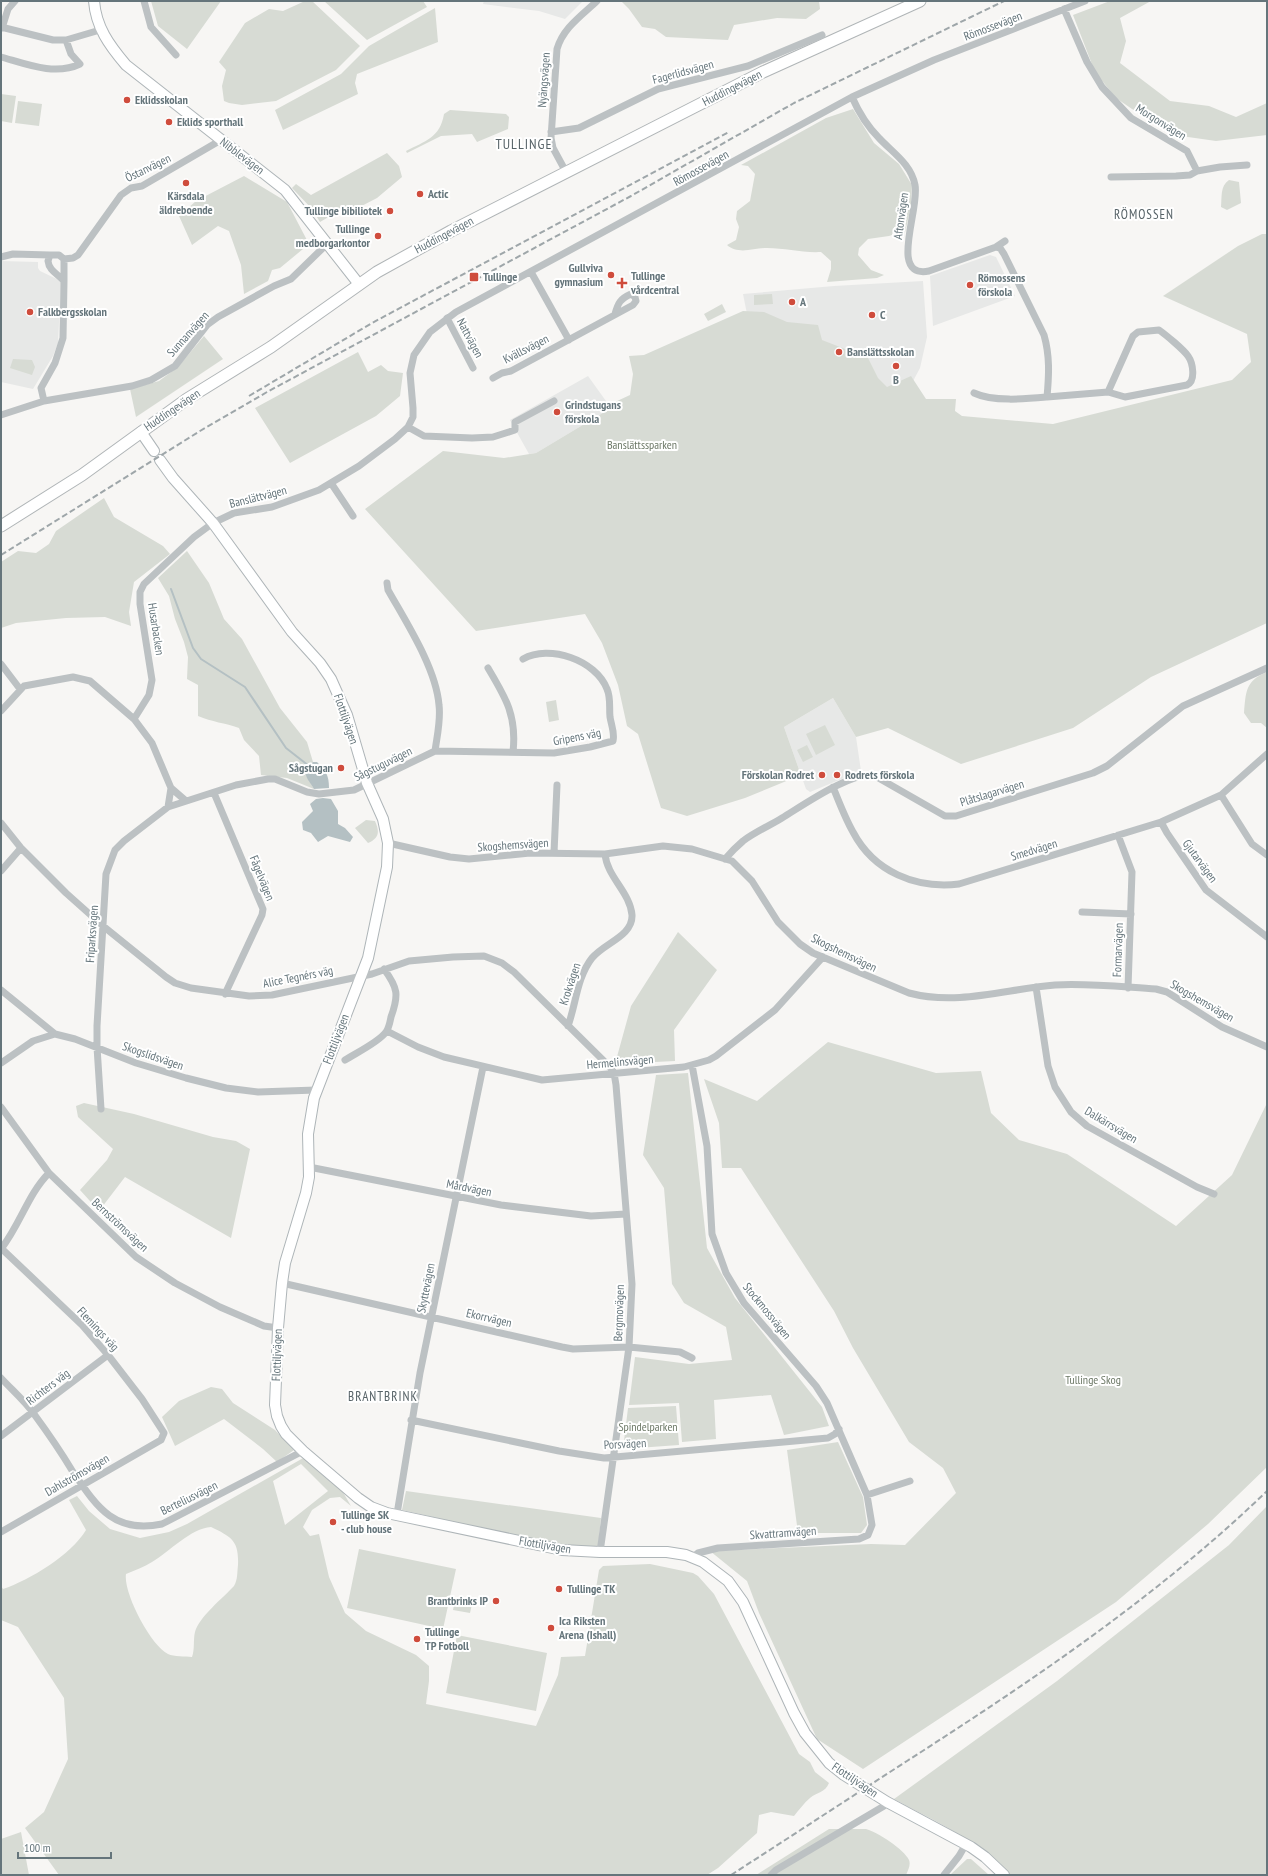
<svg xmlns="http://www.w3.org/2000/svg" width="1268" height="1876" viewBox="0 0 1268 1876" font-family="'PT Sans Narrow',sans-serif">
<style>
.built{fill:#e7e8e7}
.green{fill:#d7dbd4;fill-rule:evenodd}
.water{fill:#b4c0c3}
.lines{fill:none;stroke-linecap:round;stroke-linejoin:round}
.stream{stroke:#b4c0c3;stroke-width:2}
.secondary-casing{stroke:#aeb5b8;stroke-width:12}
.primary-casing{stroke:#b0b5b7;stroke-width:13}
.street{stroke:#bcc1c3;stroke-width:7}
.secondary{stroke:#fff;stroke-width:10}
.primary{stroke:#fff;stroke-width:11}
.rail{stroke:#9ea6a9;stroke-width:2;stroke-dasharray:6 3;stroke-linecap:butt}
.poi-dot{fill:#cf4c3c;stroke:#fff;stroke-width:1.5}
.labels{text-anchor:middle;stroke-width:4;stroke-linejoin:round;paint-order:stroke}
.street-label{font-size:12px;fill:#65757b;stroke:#fff}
.poi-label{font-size:12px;font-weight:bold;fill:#65757b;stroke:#fff;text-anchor:start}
.park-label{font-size:12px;fill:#6d7967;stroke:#fff}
.neighbourhood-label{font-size:13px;letter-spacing:1px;fill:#566267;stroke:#fff}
.quarter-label{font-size:14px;letter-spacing:1px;fill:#566267;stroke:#fff}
</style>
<rect width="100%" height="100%" fill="#f7f6f4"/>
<!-- built -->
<path class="built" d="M484,1h99l-18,18 -26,-8 -56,-7z
M990,255l6,2 19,39 -82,30 -3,-50z
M1,261l37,1v6l2,3 21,10 -3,62 -5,13 -20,33 -32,-7z
M923,281l4,56 -7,31 -8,15 -139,61 -30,-150 91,-8z
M588,376l23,32 -75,45 -7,1 -19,-34z
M833,698l23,39 5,34 -51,21 -4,-3 -22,-62z"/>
<!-- green -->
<path class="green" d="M151,1h70l-34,48 -29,-23z
M305,1h7l48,45 -24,24 -60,31 -34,4 -13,-2 -5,-2 -2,-15 4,-16 -7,-8 26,-39 24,-14 14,2z
M324,1h99l4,6 -60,33z
M621,1h198l1,8 -14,10 -29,-1 -43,7 -6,15 -62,-3 -11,-8 -13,-2 -13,-18z
M1110,1h41l-31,17 6,23 -6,22 50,38 39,5 27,11 31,-14v32l-51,6 -35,-5 -49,-27 -16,-11 -21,-26 -22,-57z
M435,8l3,34 -81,32 -2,9 3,11 -75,36 -8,-20 66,-36 28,-28z
M1,94l15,2 -4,27 -11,-2z
M18,101l24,3 -3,22 -24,-3z
M853,109l21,34 25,21 13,21 -1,21 -7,31v-5l-7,-3 -4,1 -1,5 -3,1 -21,3 -9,9 -1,7 13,15 13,5 -7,3 -50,4 4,-13v-8l-10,-9c-19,1 -36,-4 -54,-4 -13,0 -29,7 -40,-3l9,-5 3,-13 -3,-8 1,-8 13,-10 5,-27 -7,-8 -7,-1 85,-47z
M450,110l56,4 3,3 -1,12 -31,13 -5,-8 -31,2 -34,17 -1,-2c19,-10 34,-13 38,-37z
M387,153l12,13 3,11 -25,21 -25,13 -8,-3 -24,14 -8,-13 -20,-21 4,-4 15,11z
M244,176l43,26 22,42 -29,24 -8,2 -4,11 -24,13 -3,-29 -12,-34 -11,-5 -26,19 -13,-29 17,-15z
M1229,180l10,2 2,21 -14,7 -6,-3c1,-10 -1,-21 8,-27z
M1262,234h5v389l-116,54 -78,51 -112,36 -73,-36 -32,9 -23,-39 -49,29 17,48 -56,23 -58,18 -26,-8 -23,-74 -11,-8 -9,-41 -16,-42 -17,-29 -109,17 -111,-122 78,-58 61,7 32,-5 75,-45 4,-6 15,-7 3,-21 -4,-18 15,-1 99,-44 21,1 23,10 31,3 4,15 46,18 10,20 9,9 24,-11 15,23h30l-1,12 7,5 91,8 179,-44 19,-18 -4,-28 -84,-38 75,-50z
M772,294l1,10 -19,1v-10z
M722,304l4,8 -18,9 -4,-7z
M204,336l19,23 -87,58 -6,-28 29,-8 19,-14z
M358,352l10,20 13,-7 7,6 15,2 -3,23 -24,20 -86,47 -35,-55z
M13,359l19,1 3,7 -3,8 -22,-7z
M104,498l10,19 49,29 7,8 -36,28 -5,30 2,14 -26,-9 -39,1 -50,5 -15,5v-66l17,-11 18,2 13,-9 7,-13z
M187,551l22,32 15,36 18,20 38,69 27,34 6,20 -4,4 -4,7 9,16 -27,-11 -26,-3 -2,-19 -15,-16 -5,-12c-14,-5 -27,-6 -41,-12v-31l-11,-6 1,-22 -4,-15 -9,-23 -6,-23 -11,-18z
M1267,672v56l-6,-5h-10l-7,-10c2,-21 1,-32 23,-41z
M556,700l3,20 -10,2 -3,-20z
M825,725l10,20 -19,10 -10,-21z
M807,745l6,12 -10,5 -6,-12z
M366,820l9,1c5,11 4,17 -7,22l-13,-15z
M678,932l39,38 -43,60 1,31 -60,3 16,-58z
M828,1042l108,31 45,-2 10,42 28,27 48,14 109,72 56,-51 35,-72v364l-59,57 -92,78 -253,167 -46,-30 -58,-126 -12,-32 -37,-30 161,-7 34,1 51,-52 -13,-25 -34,-26 -56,-94 -19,-37 -93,-143h-19l-3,-45 -15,-44 53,22z
M688,1073l19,175 28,50 87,109 7,19 -45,9 -13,-40 -57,5 2,39 -34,3 -3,-39 -50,2 6,-48 54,7 43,-4 -6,-33 -42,-24 -12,-19 -8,-96 -21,-33 13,-80z
M84,1103l50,11 79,23 23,4 14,8 -19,89 -106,-61 -26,34 -19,-21 27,-30 6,-11 -35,-32 -2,-11z
M211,1387l11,2 11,14 42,27 19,20 -17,12 -14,-13 -39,-30 -49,27 -13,-29 17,-16z
M676,1406l3,39 -56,4 5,-41z
M838,1442l25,55 4,28 -6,8h-63l-11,-83z
M305,1457l35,30 11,19 -11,-9 -10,1 -18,12 -9,17 7,9 9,-2 10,43 16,36 21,18 50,24 13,11v15l-3,23 110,22 22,-51 3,-18 24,-1 14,-86 4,-4 47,-2 43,9 5,3 16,18 85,160 11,8 5,10 14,11c-4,10 -12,9 -19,15 -6,5 -11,12 -16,18l-23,-4 -12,3 -2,18 -39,35 -11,7h-648l-34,-47 19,-16 24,-53 -4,-61 -46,-71 -17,-7v-34l2,3c27,-9 68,-34 83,-59l-17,-30 8,-4 12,15 21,18 30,9 29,-6 18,-8zM301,1464l27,27 -43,34 -12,-44zM211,1527c21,10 28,14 27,38 -1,7 0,14 -4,21 -11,12 -35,31 -39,46 -2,8 0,17 -3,25 -7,-1 -18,0 -24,-3 -17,-8 -45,-61 -42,-80 9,-4 18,-7 26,-12 17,-10 39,-34 59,-35z
M406,1491l195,27 -3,30 -36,-2 -160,-36z
M1267,1506v369h-259c-29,-35 -74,-54 -114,-76l163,-118 172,-136z
M359,1549l97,20 -13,60 -96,-21z
M455,1600l17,4 -2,9 -17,-3z
M457,1635l90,18 -11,58 -90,-18z
M829,1829h37c11,3 38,20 43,31 2,5 -1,10 -3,15h-150z
M21,1832l8,43h-28v-36z
M967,1859h4l18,16h-39z"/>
<!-- water -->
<path class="water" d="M313,762h4c9,9 12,13 12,26l-15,1c-7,-12 -14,-16 -1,-27z
M323,798l8,1 7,12v13l7,4 8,9 -3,5 -22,-6 -10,6 -7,-9 -8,-3 -1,-8 11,-11 -3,-7 6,-5z"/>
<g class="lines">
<!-- stream -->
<path class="stream" d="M171,589l22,59 8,11 44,28 41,61 23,18"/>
<defs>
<path id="secondary" d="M94,1c2,26 15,44 32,64l159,125 73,93
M141,432l13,19
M160,460l13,18 40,45 79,109 28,31 11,16 16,36 20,68 16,36 5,24 -1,24 -19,91 -54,140 -6,36 1,43 -3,16 -21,70 -3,20 -4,45 -3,77 2,11 4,10 5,8 17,17 55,47 13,9 16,6 175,37 38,2h67l19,3 17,7 25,19 15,21 51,111 11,20 24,30 15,12 43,27 84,45 14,10 19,18"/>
<path id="primary" d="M1,526l81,-51 105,-76 84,-52 106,-75 74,-41 312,-159 157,-71"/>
</defs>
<!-- secondary casing -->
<use href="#secondary" class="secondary-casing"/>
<!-- primary casing -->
<use href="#primary" class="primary-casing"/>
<!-- street -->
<path class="street" d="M144,1l7,26 25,28
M1064,9l23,53 15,25 29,31 56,33 10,20
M1,27l52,13h13l34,-10
M2,28l6,-19 7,-8
M1,57c25,7 54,19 79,7l-9,-10 -5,-14
M852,97c7,16 15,29 27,41 14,15 32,26 36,47 5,24 -27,94 14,86l67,-24 9,-6
M551,132l28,-4 79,-39 90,-23 74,-31
M566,172l-13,-24 -2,-10 6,-89c6,-21 24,-33 40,-48
M1111,177l65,-1 14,-1 7,-4 23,-4 27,-2
M996,247l4,1 4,6 40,81c6,21 5,40 3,62l61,-5 17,5 62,-12c9,-4 6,-22 1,-29 -5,-7 -22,-21 -29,-26l-21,2 -5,4 -25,56
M1,257l12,-3 37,1
M531,272l38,68
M64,281v-22l9,-1 5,-3 43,-60 10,-7 11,-2 79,-46
M447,318l26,50
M493,378l9,-5 9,-2 122,-66 3,-4 -1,-4 -4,-3c-11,5 -13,9 -16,20
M974,393c19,9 51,6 73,4
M44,401l-3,-13 14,-25 8,-25 1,-57c-6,-7 -15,-10 -16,-20l2,-6h9l5,4
M1,415l43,-14 88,-15 19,-6 24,-14 32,-41 11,-8 56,-31 17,-7 36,-35
M408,427l16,9 48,2 21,-1 22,-7v-8l39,-21
M331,483l22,33
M1,664l19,25
M488,668c18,30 29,48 25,84
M1,711l23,-25 49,-9 17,4 44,38 18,24 19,45 15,13
M134,719l15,-24 3,-15 -12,-76v-12l4,-8 50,-47 19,-14 21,-10 38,-6 47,-17 40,-24 36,-27 13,-12 5,-10v-9l-3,-35 4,-18 16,-23 26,-20 396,-215 82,-37 151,-59
M435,751l119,2 36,-6 23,-6c2,-8 -2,-17 -3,-24 -1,-10 1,-19 -3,-28 -11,-29 -58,-45 -84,-30
M833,787c6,15 12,31 20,45 21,40 63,57 106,52l202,-62 60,-27 46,-41
M214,793l49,116 -1,6 -37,79
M1221,795l31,49 15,11
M168,807l3,-19
M1161,822l6,11 39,57 61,47
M1,823l20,25 45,45 37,33 63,51 9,6 16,5 58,8 23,-1 100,-21 37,-13 44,-4 31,-1 18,7 12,9 96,95 4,6 2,12 16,199 -3,63 -29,205
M1118,835l14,37 -4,116
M388,843l62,14 19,2 61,-6 75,1 58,-8 29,3 40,12 20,20 26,41 22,22 13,9 96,40c49,13 97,-4 146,-8 33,-2 68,2 101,4l11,3 55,35 45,20
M554,853l3,-68
M725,859c6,-7 11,-12 18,-18 12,-9 26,-15 39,-23 20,-12 71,-48 93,-42l70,40h11l137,-43 14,-7 76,-60 84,-38
M1,871l20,-23
M1082,912l49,2
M1036,987l12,79 7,21 16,25 16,14 110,61 17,7
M1,990l54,44 20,5 61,24 50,15 40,10 32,4 58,-2
M568,1026c8,-22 9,-49 24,-68 12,-15 41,-22 40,-43 -2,-23 -25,-38 -27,-61
M387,1031l31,16 26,10 98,23 142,-13 25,-7 7,-4 59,-46 48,-53
M345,1060c11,-7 34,-18 41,-28 3,-4 4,-10 5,-15 8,-22 7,-29 -7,-48
M1,1063l32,-22 22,-7
M692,1065l15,81 5,88 14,39 18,30 72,83 11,17 40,92 5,30 -4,10 -9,4 -141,9 -20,5 -5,4
M1,1107l48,66 87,84 39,26 45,24 44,19 14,2
M101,1109l-4,-62v-21l9,-152 9,-24 9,-9 44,-34 68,-22 32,-6h7l32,13 12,2 35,-4 81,-39c2,-15 6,-31 4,-46 -3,-37 -33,-83 -51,-115l-1,-7
M309,1167l192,38 90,11 35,-2
M1,1248l81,77 26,30 34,44 22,34 -3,7 -160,92
M1,1249c19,-24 27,-55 48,-76
M282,1283l280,64 11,2 56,-2 51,5 12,6
M1,1378c11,12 24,23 33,36 14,19 27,38 39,58 24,35 41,62 89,52l141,-73
M411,1420l148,31 45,7 224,-20 7,-4 4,-5
M1,1436l107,-81
M867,1495l43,-14
M397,1514l23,-141 63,-306
M771,1875l5,-5 108,-64 3,-4
M944,1875l15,-19 7,-12"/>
<!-- secondary -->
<use href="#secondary" class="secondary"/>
<!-- primary -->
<use href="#primary" class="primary"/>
<!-- rail -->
<path class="rail" d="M249,396l123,-73 357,-191
M1,555l199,-124 67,-39 364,-196 163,-93 210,-102
M731,1875c59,-38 117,-76 176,-114 126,-81 251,-165 360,-270"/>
</g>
<!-- markers -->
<g class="poi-dot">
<circle cx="127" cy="100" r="4"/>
<circle cx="169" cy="122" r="4"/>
<circle cx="186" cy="183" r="4"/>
<circle cx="420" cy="194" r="4"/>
<circle cx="390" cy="211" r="4"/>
<circle cx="378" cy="236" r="4"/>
<circle cx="611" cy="275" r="4"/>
<rect x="469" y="272" width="10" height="10" rx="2"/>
<path d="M620 277h4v4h4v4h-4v4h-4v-4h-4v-4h4z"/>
<circle cx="970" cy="285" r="4"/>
<circle cx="792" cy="302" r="4"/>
<circle cx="30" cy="312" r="4"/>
<circle cx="872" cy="315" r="4"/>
<circle cx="839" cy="352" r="4"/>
<circle cx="896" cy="366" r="4"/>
<circle cx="557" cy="412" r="4"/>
<circle cx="341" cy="768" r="4"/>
<circle cx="822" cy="775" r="4"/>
<circle cx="837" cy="775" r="4"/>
<circle cx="333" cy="1522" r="4"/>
<circle cx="559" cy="1589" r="4"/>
<circle cx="496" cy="1601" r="4"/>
<circle cx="551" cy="1628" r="4"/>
<circle cx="417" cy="1639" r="4"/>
</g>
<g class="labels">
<!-- street labels -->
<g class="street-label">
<text transform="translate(993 26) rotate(-21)" y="4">Römossevägen</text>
<text transform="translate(683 72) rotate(-15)" y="4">Fagerlidsvägen</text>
<text transform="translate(544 80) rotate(-86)" y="4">Nyängsvägen</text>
<text transform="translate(732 88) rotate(-27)" y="4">Huddingevägen</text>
<text transform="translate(1161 122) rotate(32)" y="4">Morgonvägen</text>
<text transform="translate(242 156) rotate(37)" y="4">Nibblevägen</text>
<text transform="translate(148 168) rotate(-26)" y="4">Östanvägen</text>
<text transform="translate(701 168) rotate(-29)" y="4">Römossevägen</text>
<text transform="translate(901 216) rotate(-82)" y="4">Aftonvägen</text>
<text transform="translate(444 235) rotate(-28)" y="4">Huddingevägen</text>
<text transform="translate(188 334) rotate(-48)" y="4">Sunnanvägen</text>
<text transform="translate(470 338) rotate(62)" y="4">Nattvägen</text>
<text transform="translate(526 349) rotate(-27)" y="4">Kvällsvägen</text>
<text transform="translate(172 410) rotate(-34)" y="4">Huddingevägen</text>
<text transform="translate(258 497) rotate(-14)" y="4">Banslättvägen</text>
<text transform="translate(156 629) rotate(81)" y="4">Husarbacken</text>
<text transform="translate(346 719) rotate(71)" y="4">Flottiljvägen</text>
<text transform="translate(577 737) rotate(-11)" y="4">Gripens väg</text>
<text transform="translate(383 764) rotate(-26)" y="4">Sågstuguvägen</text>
<text transform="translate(992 793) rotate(-17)" y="4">Plåtslagarvägen</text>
<text transform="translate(513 845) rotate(-4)" y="4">Skogshemsvägen</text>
<text transform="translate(1034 850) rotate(-17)" y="4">Smedvägen</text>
<text transform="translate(1200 861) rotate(54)" y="4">Gjutarvägen</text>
<text transform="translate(262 878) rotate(68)" y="4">Fågelvägen</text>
<text transform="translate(92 934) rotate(-86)" y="4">Friparksvägen</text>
<text transform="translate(1118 950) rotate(-88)" y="4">Formarvägen</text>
<text transform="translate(844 953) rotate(26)" y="4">Skogshemsvägen</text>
<text transform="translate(298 977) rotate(-11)" y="4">Alice Tegnérs väg</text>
<text transform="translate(570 984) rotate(-72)" y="4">Krokvägen</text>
<text transform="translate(1202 1001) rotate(30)" y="4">Skogshemsvägen</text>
<text transform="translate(336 1039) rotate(-69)" y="4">Flottiljvägen</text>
<text transform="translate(153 1056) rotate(19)" y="4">Skogslidsvägen</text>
<text transform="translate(620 1062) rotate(-5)" y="4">Hermelinsvägen</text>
<text transform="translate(1111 1125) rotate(31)" y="4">Dalkärrsvägen</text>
<text transform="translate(469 1188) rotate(11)" y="4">Mårdvägen</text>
<text transform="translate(120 1225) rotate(43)" y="4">Bernströmsvägen</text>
<text transform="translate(426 1288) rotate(-79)" y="4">Skyttevägen</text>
<text transform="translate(767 1311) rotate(51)" y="4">Stockmossvägen</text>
<text transform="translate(619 1313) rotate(-88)" y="4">Bergmovägen</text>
<text transform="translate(489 1318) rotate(13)" y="4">Ekorrvägen</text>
<text transform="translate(98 1329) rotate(47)" y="4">Flemings väg</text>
<text transform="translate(277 1355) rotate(-88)" y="4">Flottiljvägen</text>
<text transform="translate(48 1387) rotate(-37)" y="4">Richters väg</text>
<text transform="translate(625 1444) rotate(-3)" y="4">Porsvägen</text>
<text transform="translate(77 1475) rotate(-30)" y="4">Dahlströmsvägen</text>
<text transform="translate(189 1498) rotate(-26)" y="4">Berteliusvägen</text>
<text transform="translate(783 1533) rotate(-4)" y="4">Skvattramvägen</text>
<text transform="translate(545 1545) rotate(10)" y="4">Flottiljvägen</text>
<text transform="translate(855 1780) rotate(34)" y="4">Flottiljvägen</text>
</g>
<!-- poi labels -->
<g class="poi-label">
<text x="135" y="104">Eklidsskolan</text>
<text x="177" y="126">Eklids sporthall</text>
<text x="428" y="198">Actic</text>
<text x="186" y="200" text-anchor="middle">Kärsdala<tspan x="186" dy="14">äldreboende</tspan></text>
<text x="382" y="215" text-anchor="end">Tullinge bibiliotek</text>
<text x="370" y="233" text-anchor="end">Tullinge<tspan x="370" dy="14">medborgarkontor</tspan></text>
<text x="603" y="272" text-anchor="end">Gullviva<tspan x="603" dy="14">gymnasium</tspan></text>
<text x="631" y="280">Tullinge<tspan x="631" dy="14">vårdcentral</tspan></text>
<text x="483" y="281">Tullinge</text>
<text x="978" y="282">Römossens<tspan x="978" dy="14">förskola</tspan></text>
<text x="800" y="306">A</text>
<text x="38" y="316">Falkbergsskolan</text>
<text x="880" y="319">C</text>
<text x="847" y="356">Banslättsskolan</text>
<text x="896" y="384" text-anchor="middle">B</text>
<text x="565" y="409">Grindstugans<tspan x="565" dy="14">förskola</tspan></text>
<text x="333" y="772" text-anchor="end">Sågstugan</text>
<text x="814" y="779" text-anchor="end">Förskolan Rodret</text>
<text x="845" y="779">Rodrets förskola</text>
<text x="341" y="1519">Tullinge SK<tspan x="341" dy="14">- club house</tspan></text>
<text x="567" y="1593">Tullinge TK</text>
<text x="488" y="1605" text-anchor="end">Brantbrinks IP</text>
<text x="559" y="1625">Ica Riksten<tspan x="559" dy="14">Arena (Ishall)</tspan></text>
<text x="425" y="1636">Tullinge<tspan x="425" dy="14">TP Fotboll</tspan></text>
</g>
<!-- park labels -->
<g class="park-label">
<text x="642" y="449">Banslättssparken</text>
<text x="1093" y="1384">Tullinge Skog</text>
<text x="648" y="1431">Spindelparken</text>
</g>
<!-- neighbourhood labels -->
<g class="neighbourhood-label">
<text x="1144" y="219">RÖMOSSEN</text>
<text x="383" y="1401">BRANTBRINK</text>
</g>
<!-- quarter labels -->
<g class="quarter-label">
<text x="524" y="149">TULLINGE</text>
</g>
</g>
<!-- border -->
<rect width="1268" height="1876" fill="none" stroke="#65757b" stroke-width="4"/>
<!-- scale -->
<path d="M18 1852v6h93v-6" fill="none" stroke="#65757b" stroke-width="2"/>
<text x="24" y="1852" font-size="12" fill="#65757b" stroke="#ffffff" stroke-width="3" paint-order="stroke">100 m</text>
</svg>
